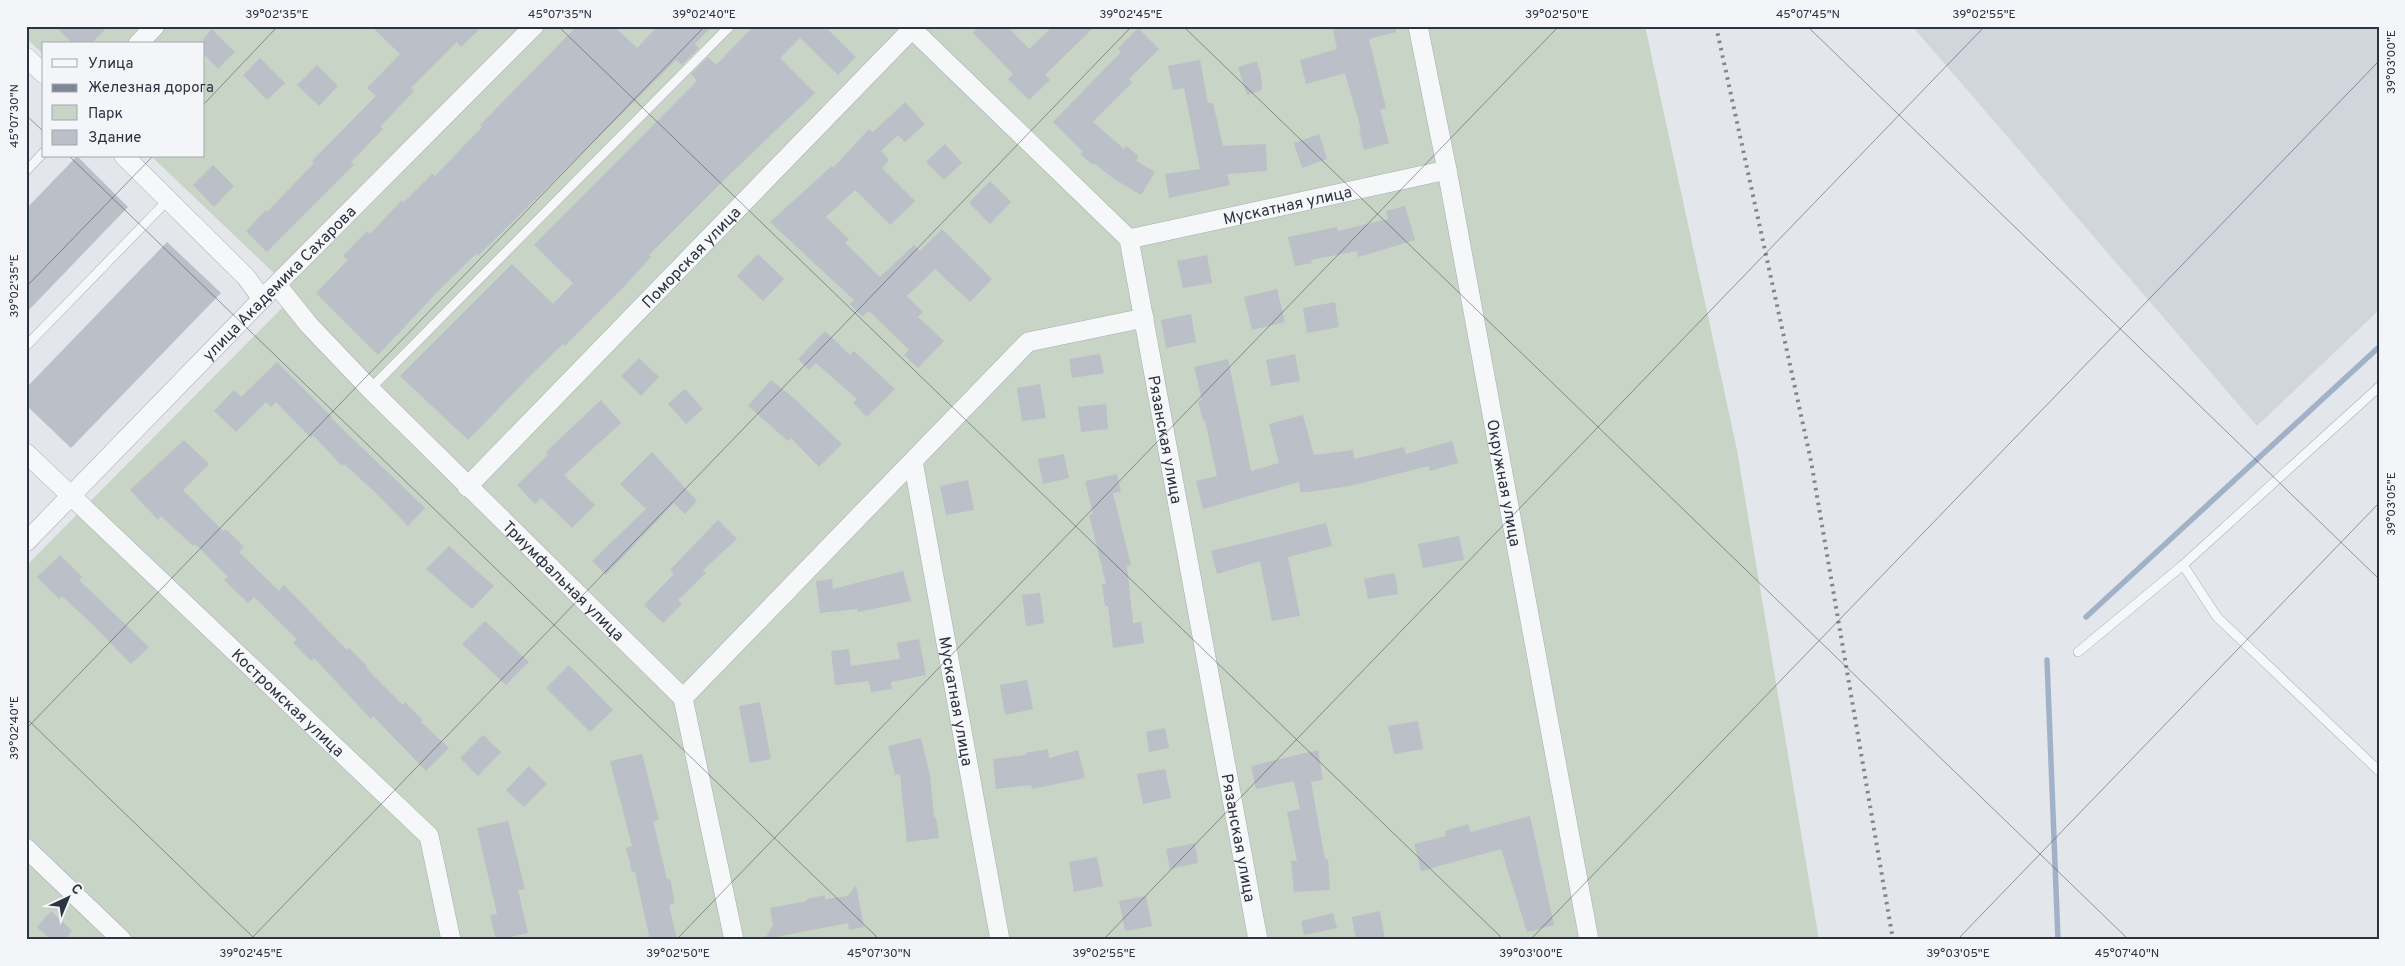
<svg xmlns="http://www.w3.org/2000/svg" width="2405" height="966" viewBox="0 0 2405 966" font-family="Overpass,sans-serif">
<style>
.built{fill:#d1d5dc}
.green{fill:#c8d4c5}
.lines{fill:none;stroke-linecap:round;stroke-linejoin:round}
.stream{stroke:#a1b2c8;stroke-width:5.5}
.building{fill:#bbbfc7}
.service-casing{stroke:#a8adb4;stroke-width:10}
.minor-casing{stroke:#a8adb4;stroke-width:20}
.service{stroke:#f6f7f9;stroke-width:9}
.minor{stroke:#f6f7f9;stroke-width:19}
.rail{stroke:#7e8593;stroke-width:4;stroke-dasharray:2.5 5;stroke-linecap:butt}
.ticks{fill:none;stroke:#2c3341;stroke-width:1;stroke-opacity:0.45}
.labels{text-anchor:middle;stroke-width:4;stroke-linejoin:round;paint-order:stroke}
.street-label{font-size:16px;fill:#2c3341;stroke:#f3f5f8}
.neatline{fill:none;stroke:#2c3341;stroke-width:2}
.ticks-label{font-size:12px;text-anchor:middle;fill:#2c3341}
</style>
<rect width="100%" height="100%" fill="#e3e6ea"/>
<!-- built -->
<path class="built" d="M1912,26h467v284l-122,116z"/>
<!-- green -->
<path class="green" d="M26,26h1619l92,424 82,490h-1793v-374l270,-272 -145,-138h53v-112h-160v11l-18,-17z"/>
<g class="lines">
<!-- stream -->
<path class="stream" d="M2086,617l293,-270
M2047,660l11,280"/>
</g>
<!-- building -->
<path class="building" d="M55,26h53l-17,18h-18z
M371,26h112l-22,21 -4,-5 -46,46 3,3 -34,36 3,2 -32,33 3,3 -87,87 -21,-21 20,-21 1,2 47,-49 -2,-2 64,-65 -9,-8 33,-34z
M577,26h37l23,22 21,-22h54l-17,18 4,4 -17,17 -6,-5 -198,196 -2,-2 -33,32 -65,69 -62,-62 32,-33 -5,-4 24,-25 3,3 32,-34 2,2 28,-28 3,2 47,-49 -2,-2z
M754,26h70l32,31 -18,18 -38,-37 -20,20 35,35 -89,85 -77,77 2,2 -32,35 -54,54 -2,-2 -33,32 -62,64 -68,-64 112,-112 41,40 20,-21 -39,-38 163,-164 -6,-7 17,-17 8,8z
M980,26h27l22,23 24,-23h42l-50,49 5,5 -21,20 -21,-21 5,-5 -40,-41z
M1346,26h50v6l-27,7 17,69 -6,2 9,33 -25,7 -5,-20 2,-1 -16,-56 -39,11 -6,-24 37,-11 -4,-20z
M1138,28l21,21 -30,30 3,4 -39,39 31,27 2,-3 13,10 -3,5 19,11 -14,23 -27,-16 -20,-16 -1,2 -13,-11 3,-2 -30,-30 68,-70 -3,-4z
M212,29l23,23 -17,17 -14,-15v-16z
M260,58l25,25 -18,17 -24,-25z
M1200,60l8,43h5l10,43 43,-2 1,27 -40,3 3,11 -61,13 -4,-24 35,-5 -16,-81 -11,2 -5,-24z
M1257,61l4,14 1,15 -15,5 -9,-28z
M317,65l21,21 -19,20 -22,-21z
M905,102l20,22 -20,18 -7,-7 -17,16 8,9 -7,8 33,33 -25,24 -35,-35 -29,27 23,22 -4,4 35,34 34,-32 6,6 22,-22 50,50 -22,23 -35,-33 -28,27 16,16 -5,5 26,24 -26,27 -14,-13 5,-5 -40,-39 -7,6 -12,-13 4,-4 -84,-78 62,-56 1,2 36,-39 4,3z
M1319,134l8,25 -25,9 -8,-25z
M945,144l17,19 -18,17 -18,-18z
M77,156l51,51 -102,106v-104z
M213,165l21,21 -20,21 -21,-22z
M990,181l21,21 -21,22 -21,-21z
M1405,206l10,34 -57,17 -1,-6 -46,9 1,3 -17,3 -7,-29 49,-10 1,4 50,-12 -2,-8z
M167,242l54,51 -150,155 -45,-43v-17z
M758,254l26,25 -21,22 -26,-25z
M1207,255l5,28 -29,5 -6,-27z
M1277,289l8,33 -33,8 -8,-33z
M1335,302l4,25 -32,6 -4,-25z
M1191,314l5,28 -30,6 -5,-28z
M825,331l25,24 4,-4 41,38 -28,28 -14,-14 4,-4 -41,-36 -7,7 -11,-11z
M1100,354l4,19 -32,5 -3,-19z
M1295,354l5,27 -29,5 -5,-26z
M639,358l20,19 -18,19 -20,-20z
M1228,359l23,112 28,-8 -10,-39 34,-9 11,40 39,-5 1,9 50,-12 2,7 46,-13 6,22 -28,8 -2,-5 -78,20 -43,6h-7l-1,-10 -96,27 -7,-28 21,-5 -12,-56 -2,1 -5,-20 4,-1 -8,-33z
M277,362l55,55 -1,1 94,90 -17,18 -33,-34 -31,-28 -2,2 -29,-31 -2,3 -35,-36 -5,5 -5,-5 -30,30 -22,-21 20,-21 7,7z
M771,380l26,21 45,43 -23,23 -28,-29 -3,3 -40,-35z
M1040,384l6,34 -24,3 -5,-33z
M685,389l18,20 -17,15 -18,-20z
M601,400l20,23 -57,52 31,30 -23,23 -31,-30 -6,6 -18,-19 31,-30 -2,-3z
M1106,404l2,25 -27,3 -3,-25z
M184,440l25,24 -26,26 40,41 3,-2 18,18 -5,5 40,39 5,-6 63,65 2,-2 18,18 -1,2 37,37 2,-3 18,18 -2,2 28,26 -23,23 -53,-55 -2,3 -57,-61 -3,3 -18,-18 4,-4 -43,-42 -6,6 -24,-23 4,-3 -33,-33 -2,2 -32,-30 -3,4 -28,-30z
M652,452l45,49 -12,13 -11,-11 -68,72 -14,-14 54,-52 -26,-25z
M1064,454l5,24 -26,6 -5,-25z
M1117,474l4,18 -8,1 18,72 -4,1 6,57 8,-1 3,21 -31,5 -5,-42h-3l-3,-22h4l-17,-69 4,-1 -8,-33z
M968,480l6,30 -28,5 -6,-29z
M718,520l19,19 -34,31 3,3 -28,27 4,4 -19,19 -19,-18 30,-31 -4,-4z
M1326,523l6,23 -44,11 12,59 -28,5 -12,-60 -43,13 -6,-23z
M1459,536l5,24 -41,8 -5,-24z
M449,546l45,40 -22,23 -46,-40z
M60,555l22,22 -3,3 70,67 -18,17 -38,-39 -31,-29 -3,3 -22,-22z
M903,571l8,30 -53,11 -1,-3 -37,4 -4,-32 16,-2 1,10z
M1395,573l3,21 -30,5 -4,-20z
M1040,593l4,30 -18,3 -4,-31z
M485,621l44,41 -23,23 -44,-41z
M919,639l7,36 -35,7 1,7 -21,3 -2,-11 -34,4 -4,-34 18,-2 2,17 49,-7 -3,-16z
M569,665l44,45 -23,22 -44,-44z
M1027,680l6,29 -28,6 -5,-30z
M760,702l11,57 -21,4 -11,-57z
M1418,721l5,28 -29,5 -6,-28z
M1165,728l4,20 -20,4 -3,-20z
M483,735l18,17 -23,24 -18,-18z
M921,738l9,38 4,41h2l3,21 -32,4 -7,-68 -5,1 -7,-29z
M1048,749l1,9 29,-8 7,28 -53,11 -1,-4 -35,4 -3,-30 33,-4v-2z
M1318,750l5,30 -12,2 14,77h3l2,31 -36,2 -3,-31h6l-10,-49 13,-3 -6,-28 -38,8 -5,-23z
M642,754l17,66 -6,1 14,58h3l5,24 -6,2 8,35h-27l-15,-68h-3l-6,-24 6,-2 -22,-85z
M529,766l18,18 -23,23 -18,-17z
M1165,769l6,29 -28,6 -6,-30z
M1530,816l24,109 -27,7 -26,-83 -80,22 -7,-27 32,-8 -1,-5 23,-7 3,8z
M508,821l17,68 -7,1 10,43 -32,7 -6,-25 7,-1 -20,-86z
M1195,843l3,20 -28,6 -4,-20z
M1097,857l6,29 -29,6 -5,-30z
M856,885l8,42 -15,3 -1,-7 -83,16 8,-14 -3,-17 37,-7v-2l18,-4v4l23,-3z
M1146,896l6,30 -27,5 -6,-30z
M51,911l21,20 -8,9h-13l-14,-13z
M1380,911l5,29h-29l-4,-23z
M1333,913l4,15 -33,7 -3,-14z"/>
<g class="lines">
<defs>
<path id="service" d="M26,171l18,-19
M26,346l141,-145
M370,389l360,-363
M2183,565l196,-178
M2078,652l105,-87 34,52 162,154"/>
<g id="minor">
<path id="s1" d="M909,26l220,213 129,701"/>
<path id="s2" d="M1418,26l29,144 142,770"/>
<path d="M138,44l17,-18"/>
<path d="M26,57l18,17"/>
<path d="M124,156l122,121 16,22"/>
<path id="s3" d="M1129,239l318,-69"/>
<path id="s4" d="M277,285l32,40 61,64 313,309 51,242"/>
<path id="s5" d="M26,453l403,383 22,104"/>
<path id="s6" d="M913,461l87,479"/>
<path id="s7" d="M467,487l448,-461"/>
<path id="s8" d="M26,542l236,-243 272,-273"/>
<path d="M683,698l345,-356 116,-24"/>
<path d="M26,848l96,92"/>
</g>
</defs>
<!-- service casing -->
<use href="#service" class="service-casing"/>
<!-- minor casing -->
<use href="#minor" class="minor-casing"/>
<!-- service -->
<use href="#service" class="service"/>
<!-- minor -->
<use href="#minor" class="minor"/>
<!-- rail -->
<path class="rail" d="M1716,26l95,435 82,479"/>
</g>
<!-- ticks -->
<path class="ticks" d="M558,26l946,914M1183,26l946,914M1807,26l572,553M204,104l74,-78M26,115l18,17M69,156l811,784M26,287l127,-131M26,718l230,222M26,729l679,-703M250,940l882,-914M676,940l883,-914M1103,940l882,-914M1530,940l849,-879M1957,940l422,-437"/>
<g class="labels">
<!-- street labels -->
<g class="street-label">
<text dy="6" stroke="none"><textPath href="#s3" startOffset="162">Мускатная улица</textPath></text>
<text dy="6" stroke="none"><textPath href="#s7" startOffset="321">Поморская улица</textPath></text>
<text dy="6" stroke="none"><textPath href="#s8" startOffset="362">улица Академика Сахарова</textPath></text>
<text dy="6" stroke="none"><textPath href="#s1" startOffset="510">Рязанская улица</textPath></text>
<text dy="6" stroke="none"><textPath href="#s2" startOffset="465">Окружная улица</textPath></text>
<text dy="6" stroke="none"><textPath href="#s4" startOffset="412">Триумфальная улица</textPath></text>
<text dy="6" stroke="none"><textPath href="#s6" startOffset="244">Мускатная улица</textPath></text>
<text dy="6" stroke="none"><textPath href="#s5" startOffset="362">Костромская улица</textPath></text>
<text dy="6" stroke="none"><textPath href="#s1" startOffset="915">Рязанская улица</textPath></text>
</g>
</g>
<!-- border -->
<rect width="2405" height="966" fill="none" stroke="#f3f5f8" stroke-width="55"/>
<!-- legend -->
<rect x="42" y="42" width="162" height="115" fill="#f3f5f8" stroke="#a3a7af"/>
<rect x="52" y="59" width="25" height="8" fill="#f6f7f9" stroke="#a3a7af"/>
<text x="88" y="68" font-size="15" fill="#2c3341">Улица</text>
<rect x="52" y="84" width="25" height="8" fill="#7e8593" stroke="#a3a7af"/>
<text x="88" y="92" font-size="15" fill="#2c3341">Железная дорога</text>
<rect x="52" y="105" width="25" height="15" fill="#c8d4c5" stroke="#a3a7af"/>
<text x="88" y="118" font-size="15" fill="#2c3341">Парк</text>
<rect x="52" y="130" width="25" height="15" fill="#bbbfc7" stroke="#a3a7af"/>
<text x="88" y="142" font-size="15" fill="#2c3341">Здание</text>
<!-- north arrow -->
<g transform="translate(68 898) rotate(44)" stroke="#f3f5f8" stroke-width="4" paint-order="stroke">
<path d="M0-4L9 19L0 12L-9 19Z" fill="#2c3341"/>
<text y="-8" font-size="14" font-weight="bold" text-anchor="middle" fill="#2c3341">С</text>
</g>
<rect x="28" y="28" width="2350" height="910" class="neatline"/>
<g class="ticks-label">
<text x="277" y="18">39°02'35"E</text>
<text x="560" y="18">45°07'35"N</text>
<text x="704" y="18">39°02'40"E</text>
<text x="1131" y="18">39°02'45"E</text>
<text x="1557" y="18">39°02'50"E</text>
<text x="1808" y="18">45°07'45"N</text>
<text x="1984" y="18">39°02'55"E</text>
<text transform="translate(2391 62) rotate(-90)" y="4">39°03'00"E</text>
<text transform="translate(14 116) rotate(-90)" y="4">45°07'30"N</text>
<text transform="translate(14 286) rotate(-90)" y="4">39°02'35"E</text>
<text transform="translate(2391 504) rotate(-90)" y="4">39°03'05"E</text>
<text transform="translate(14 728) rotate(-90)" y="4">39°02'40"E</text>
<text x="251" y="957">39°02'45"E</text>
<text x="678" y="957">39°02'50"E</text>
<text x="879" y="957">45°07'30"N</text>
<text x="1104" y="957">39°02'55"E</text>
<text x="1531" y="957">39°03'00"E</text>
<text x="1958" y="957">39°03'05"E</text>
<text x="2127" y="957">45°07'40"N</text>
</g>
</svg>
